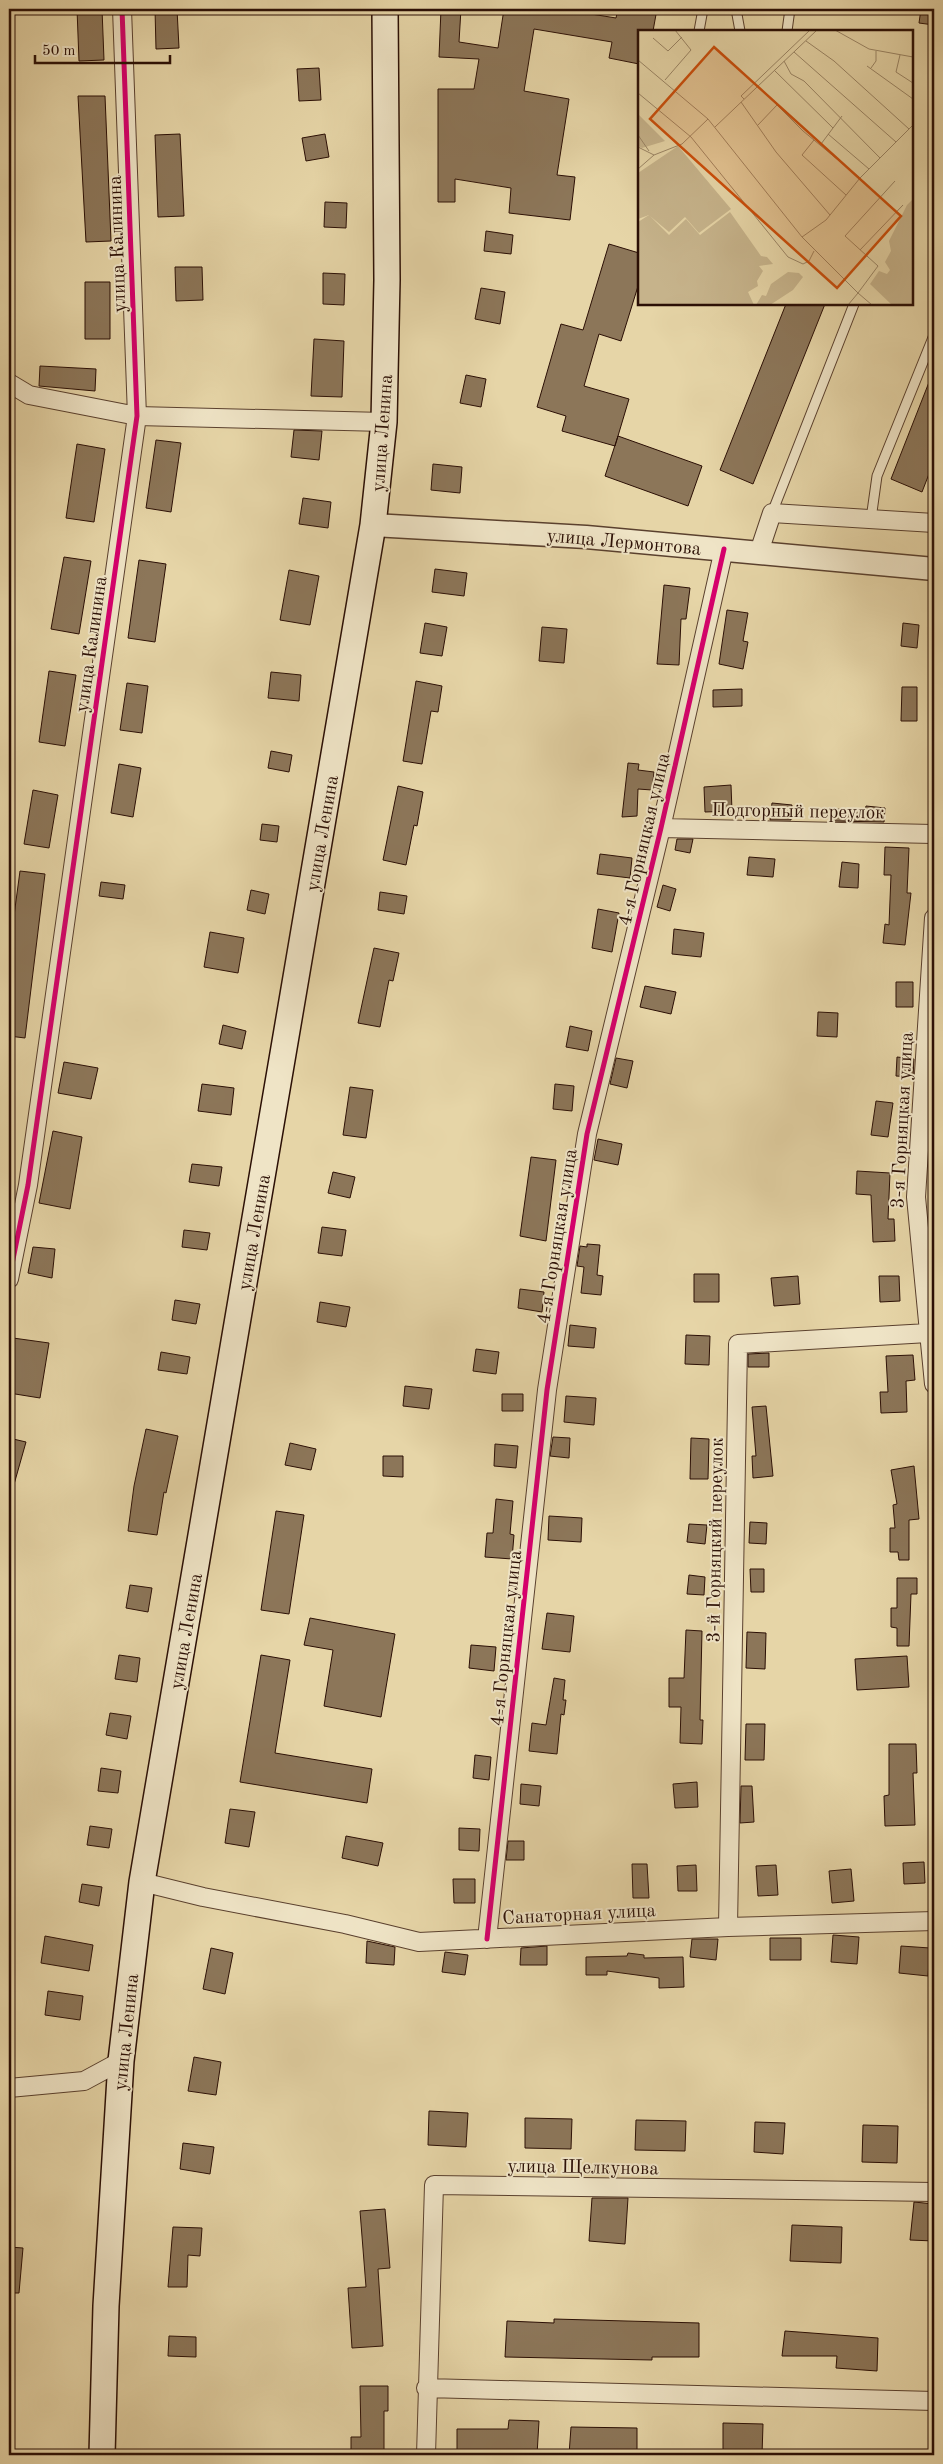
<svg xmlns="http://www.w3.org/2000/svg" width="943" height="2464" viewBox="0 0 943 2464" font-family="'Old Standard TT',serif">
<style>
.building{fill:#8c7659;stroke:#2b0f05}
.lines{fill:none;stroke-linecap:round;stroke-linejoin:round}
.service-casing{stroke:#5a402e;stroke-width:11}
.minor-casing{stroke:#5a402e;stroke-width:20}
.tertiary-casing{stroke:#5a402e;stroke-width:25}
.secondary-casing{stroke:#2b0f05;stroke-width:28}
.service{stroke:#efe4c6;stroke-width:9}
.minor{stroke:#efe4c6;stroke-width:18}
.tertiary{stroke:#efe4c6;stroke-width:22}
.secondary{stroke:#efe4c6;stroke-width:25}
.cycleway-casing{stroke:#efe4c6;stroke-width:8}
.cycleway{stroke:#d6006c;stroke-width:5}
.labels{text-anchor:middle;stroke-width:4;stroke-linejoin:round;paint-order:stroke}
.street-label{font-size:19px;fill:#2b0f05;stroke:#efe4c6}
.inset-road{fill:none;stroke:#9b8666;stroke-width:1}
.view{fill:#cc4e0b;fill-opacity:0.15;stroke:#cc4e0b;stroke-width:2.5}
.inset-edge{fill:none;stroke:#2b0f05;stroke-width:2.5}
</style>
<rect width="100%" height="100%" fill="#e6d5a7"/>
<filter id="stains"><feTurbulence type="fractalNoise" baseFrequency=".004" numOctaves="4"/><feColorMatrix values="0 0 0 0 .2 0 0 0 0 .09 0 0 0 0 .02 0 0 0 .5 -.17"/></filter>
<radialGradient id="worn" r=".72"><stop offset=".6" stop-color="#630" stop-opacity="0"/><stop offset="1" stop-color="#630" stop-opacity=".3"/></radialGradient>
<!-- building -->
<path class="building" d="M77,9h25l2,51 -25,1z
M155,9h22l2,39 -23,1z
M441,9h20l-2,33 39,6 6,-39h56l56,9 2,-9h39l-4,22h-14v33l-30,-6 3,-16 -78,-13 -10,62 45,8 -12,76 18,2 -5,43 -61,-7 2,-25 -56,-9v23h-17v-113h36l5,-30 -40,-2z
M921,9h13v16l-15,-2z
M319,68l2,32 -22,1 -2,-32z
M78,96h27l6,145 -25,1z
M180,134l4,82 -26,1 -3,-82z
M325,134l4,23 -23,4 -4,-23z
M325,202l22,1 -1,25 -22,-1z
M486,231l27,4 -2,19 -27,-3z
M609,244l30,9v30l-18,58 -22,-7 -15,52 45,13 -14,47 -53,-15 4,-15 -29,-9 24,-83 22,6z
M175,267h27l1,33 -27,1z
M323,273l22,1 -1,31 -21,-1z
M85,282h25v57h-25z
M481,288l24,4 -5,32 -25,-5z
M786,304h39l-72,180 -33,-14z
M314,339l30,2 -2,56 -31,-1z
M40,366l56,3 -1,22 -56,-5z
M933,372l1,89 -12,31 -31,-13z
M466,375l20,4 -5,28 -21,-4z
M294,430l28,1 -3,29 -28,-3z
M618,436l84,30 -14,40 -83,-30z
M156,440l25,3 -10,69 -25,-4z
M77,444l28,5 -11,73 -28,-4z
M433,464l29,3 -2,26 -29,-3z
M303,498l28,4 -3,26 -29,-4z
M64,557l27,4 -12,73 -28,-5z
M139,560l27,4 -11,78 -27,-4z
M435,569l32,4 -3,23 -32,-4z
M289,570l30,6 -9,49 -30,-5z
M664,585l26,3 -4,31h-5l-2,46 -22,-1z
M727,610l21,3 -5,28 5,1 -5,27 -24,-5z
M425,623l22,4 -5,29 -22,-3z
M903,623l16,2 -2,23 -16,-2z
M542,627l25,2 -3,34 -25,-2z
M49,671l27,4 -11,71 -26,-4z
M271,672l30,3 -2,26 -31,-3z
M416,681l26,5 -4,26 -7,-1 -9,53 -19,-3z
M127,683l21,3 -6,47 -22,-3z
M902,687h15v34h-16z
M742,689v17l-29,1v-17z
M271,751l21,4 -3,17 -21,-4z
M628,763l11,1 -1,6 16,2 -2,18 -14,-1 -1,27 -15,1z
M119,764l22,4 -8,49 -22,-4z
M731,785l1,26 -27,1 -1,-25z
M398,786l25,6 -6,34 -3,-1 -8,40 -23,-5z
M33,790l25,5 -9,53 -25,-4z
M772,803l20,2 -1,15h-21z
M866,806l19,2 -1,14 -51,-1v-12l32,1z
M262,824l17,2 -2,16 -17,-2z
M677,839h16l-3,14 -15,-3z
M885,847l24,1 -2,45h4l-6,52 -22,-2 2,-19 4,1 2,-50h-7z
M600,854l32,4 -2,20 -33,-4z
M749,857l26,2 -2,18 -26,-2z
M842,862l17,2 -1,24 -19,-1z
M20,871l25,3 -20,164 -16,-2v-83z
M101,882l24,3 -2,14 -24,-3z
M663,885l13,4 -6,22 -13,-4z
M251,890l18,4 -4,20 -18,-4z
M380,892l27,4 -3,18 -26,-4z
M598,909l21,4 -7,39 -20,-4z
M674,929l30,4 -3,24 -29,-3z
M210,932l34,6 -6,35 -34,-6z
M374,948l25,5 -6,28 -4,-1 -9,47 -22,-4z
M896,982h17v25h-17z
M645,986l31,6 -5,22 -31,-7z
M818,1012l20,1 -1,24 -20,-1z
M223,1025l23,6 -4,18 -23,-5z
M570,1026l22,5 -4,20 -22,-4z
M897,1057l17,2 -1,18 -17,-1z
M616,1058l17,3 -6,27 -17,-4z
M64,1062l34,6 -7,31 -33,-6z
M202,1084l32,4 -3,27 -33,-4z
M555,1084l19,2 -2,25 -19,-2z
M350,1087l23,3 -7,48 -23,-3z
M876,1101l17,2 -5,34 -17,-2z
M53,1131l29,6 -12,72 -31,-6z
M598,1139l24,5 -4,21 -24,-5z
M531,1157l25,3 -10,81 -26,-5z
M192,1164l30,3 -3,19 -30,-4z
M857,1171l33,2 -2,46h6l1,22 -22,1 -2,-47 -15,-1z
M333,1172l22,5 -5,21 -22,-5z
M322,1227l24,3 -4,26 -24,-3z
M184,1230l26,3 -3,17 -25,-3z
M587,1244l13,1 -3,30 6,1 -2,19 -20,-2 3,-26 -7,-1 3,-20 7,1z
M33,1247l22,2 -3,29 -24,-5z
M694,1274h25v28h-25z
M798,1276l2,28 -26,2 -3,-28z
M879,1276h20l1,25 -20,1z
M520,1289l24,3 -2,20 -24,-4z
M175,1300l25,4 -4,20 -24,-4z
M320,1302l30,5 -4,20 -29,-5z
M570,1325l26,3 -2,20 -26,-2z
M686,1335l24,1 -1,29 -24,-1z
M13,1338l36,5 -9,55 -31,-5v-34z
M476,1349l23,3 -3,22 -23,-3z
M161,1352l29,5 -3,17 -29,-4z
M769,1353v14h-21v-13z
M913,1355l2,25 -9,1 1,31 -26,1 -1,-21h8l-2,-36z
M405,1386l27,3 -3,20 -26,-3z
M502,1394h21v17h-21z
M566,1396l30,2 -2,27 -30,-3z
M766,1406l7,70 -20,2 -1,-22h4l-4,-49z
M146,1429l32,7 -12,57 -2,-1 -7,43 -29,-4 6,-45z
M553,1437l17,1 -1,20 -19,-2z
M9,1438l17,4 -13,46 -4,-1z
M691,1438l18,1 -1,40h-18z
M290,1443l26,6 -5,21 -26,-5z
M495,1444l23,2 -2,22 -22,-2z
M383,1456h20v21l-20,-1z
M914,1466l5,53 -10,1v40h-10l-1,-8h-8v-24h5l-2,-23 4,-1 -6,-34z
M496,1499l17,2 -3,33 4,1 -2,24 -27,-2 2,-24h6z
M276,1511l28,4 -15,99 -28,-4z
M549,1516l33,2 -1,24 -33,-2z
M750,1522l17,1 -1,21 -17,-1z
M689,1524l18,1 -2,19 -18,-2z
M750,1569h14v23h-13z
M689,1575l16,2 -1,18 -17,-1z
M897,1578h20v16h-6l-2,52h-12v-18l-6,-1v-19h6z
M130,1585l22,3 -4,24 -22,-4z
M547,1613l27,3 -4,36 -28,-3z
M310,1618l85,16 -14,83 -57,-11 9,-56 -29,-5z
M686,1630l16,1 -2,89h3l-1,24 -22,-1 1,-36h-12v-29h15z
M747,1632l19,1 -1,36 -19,-1z
M471,1645l25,2 -2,24 -25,-3z
M119,1655l21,3 -3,24 -22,-3z
M261,1655l29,5 -15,93 97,16 -5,34 -127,-21z
M907,1656l2,31 -52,3 -2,-31z
M554,1678l11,2 -2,20h3l-2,15 -3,-1 -4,40 -28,-3 3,-28 14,2z
M110,1713l21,3 -4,23 -21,-4z
M746,1724h19l-1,36h-19z
M889,1744h27l1,29h-4l2,52 -30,1 -1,-30 5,-1z
M475,1755l16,2 -2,23 -16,-2z
M101,1768l20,3 -3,22 -20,-2z
M697,1782l1,25 -23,1 -2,-24z
M521,1784l20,2 -2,20 -19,-2z
M741,1786h11l2,36 -14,1z
M230,1809l25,3 -6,35 -24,-4z
M90,1826l22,3 -3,19 -22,-3z
M459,1828l21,1 -1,22 -20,-1z
M346,1836l37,7 -5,23 -36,-8z
M508,1841h16v19h-18z
M924,1862l1,21 -21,1 -1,-21z
M632,1864h15l2,34h-16z
M696,1865l1,26h-19l-1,-25z
M776,1865l2,30 -20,1 -2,-30z
M851,1869l3,32 -22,2 -3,-32z
M453,1879h22v24h-21z
M82,1884l20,3 -3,19 -20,-4z
M833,1935l26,2 -2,27 -26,-2z
M45,1936l48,9 -4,26 -48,-8z
M770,1938h31v22h-31z
M692,1939h26l-2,21 -26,-3z
M367,1941l28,6 -1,18 -28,-2z
M547,1946v19h-27l1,-17z
M901,1946l29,2 -2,28 -29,-3z
M211,1948l22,5 -8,41 -22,-5z
M445,1952l23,3 -3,20 -23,-3z
M628,1953l16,2v3l39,-1 1,30 -25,1v-10l-52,-7v4h-21v-18l41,-1z
M48,1991l35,5 -3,24 -35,-5z
M194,2057l27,5 -5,33 -28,-4z
M429,2111l39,2 -2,34 -38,-2z
M525,2118l47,1 -1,30 -46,-1z
M636,2120l50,1 -1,30 -50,-1z
M755,2122l30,1 -2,31 -29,-2z
M863,2125l35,1 -1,37 -35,-1z
M183,2143l31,4 -4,27 -30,-5z
M592,2198h36l-3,46 -36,-3z
M914,2202l20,2v37l-24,-1z
M385,2209l5,59 -12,1 5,77 -31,2 -4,-60 18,-1 -6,-76z
M792,2225l50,2 -1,36 -51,-2z
M173,2227l29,1 -2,28 -12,-1 -1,32h-19z
M9,2247l14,1 -4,45h-10z
M554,2319l145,4v34h-47v3l-147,-3 2,-36 47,2z
M785,2331l93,7 -1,33 -41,-3 1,-12h-55z
M169,2336l27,1v20l-28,-1z
M360,2386h28v25h-4v44h-33v-18h10z
M509,2420l30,1 -2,34h-80v-26h51z
M723,2423l40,1 -1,31h-39z
M571,2427l66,1v27h-68z"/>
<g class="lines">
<defs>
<path id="service" d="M736,9l4,22
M699,31l4,-22
M787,31l3,-22
M772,513l82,-209
M871,519l6,-43 57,-141"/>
<path id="minor" d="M9,383l20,12 108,21 247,6
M759,552l13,-39 162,10
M661,828l272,6
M934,918l-18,279 18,187
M9,1279l19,-94 109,-769 -15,-407
M142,1882l61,15 142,27 74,18 309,-15 206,-6
M728,1927l10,-583 190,-11
M487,1939l60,-549 40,-256 74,-306 63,-279
M9,2088l75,-7 37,-20
M426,2388l508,13
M426,2455l8,-270 500,7"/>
<path id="tertiary" d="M373,525l213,12 348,32"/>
<path id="secondary" d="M102,2455l4,-149 15,-245 21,-179 231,-1357 11,-103 3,-142 -2,-271"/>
</defs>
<!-- service casing -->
<use href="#service" class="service-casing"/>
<!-- minor casing -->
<use href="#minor" class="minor-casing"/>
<!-- tertiary casing -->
<use href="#tertiary" class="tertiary-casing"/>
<!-- secondary casing -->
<use href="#secondary" class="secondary-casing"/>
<!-- service -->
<use href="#service" class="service"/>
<!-- minor -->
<use href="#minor" class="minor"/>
<!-- tertiary -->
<use href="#tertiary" class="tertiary"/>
<!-- secondary -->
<use href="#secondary" class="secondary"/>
<defs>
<path id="cycleway" d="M9,1279l19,-94 109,-769 -15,-407
M487,1939l60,-549 40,-256 74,-306 63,-279"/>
</defs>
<!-- cycleway casing -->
<use href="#cycleway" class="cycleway-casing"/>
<!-- cycleway -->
<use href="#cycleway" class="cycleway"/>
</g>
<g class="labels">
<!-- street labels -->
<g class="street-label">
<text transform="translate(116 244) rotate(-92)" y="7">улица Калинина</text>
<text transform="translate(381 433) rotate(-86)" y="7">улица Ленина</text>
<text transform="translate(624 541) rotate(5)" y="7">улица Лермонтова</text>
<text transform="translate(90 644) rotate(-82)" y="7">улица Калинина</text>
<text transform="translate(798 810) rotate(1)" y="7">Подгорный переулок</text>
<text transform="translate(321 833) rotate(-80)" y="7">улица Ленина</text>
<text transform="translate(643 839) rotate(-77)" y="7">4-я Горняцкая улица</text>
<text transform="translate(901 1120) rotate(-87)" y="7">3-я Горняцкая улица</text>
<text transform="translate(253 1232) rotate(-80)" y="7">улица Ленина</text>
<text transform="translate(556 1236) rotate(-81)" y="7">4-я Горняцкая улица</text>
<text transform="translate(714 1540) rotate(-89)" y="7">3-й Горняцкий переулок</text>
<text transform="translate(185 1631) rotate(-80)" y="7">улица Ленина</text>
<text transform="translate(505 1638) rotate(-84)" y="7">4-я Горняцкая улица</text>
<text transform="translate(579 1913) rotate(-3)" y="7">Санаторная улица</text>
<text transform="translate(125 2032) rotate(-84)" y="7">улица Ленина</text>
<text transform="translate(583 2166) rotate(1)" y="7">улица Щелкунова</text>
</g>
</g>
<!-- overview -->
<g transform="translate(638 30)">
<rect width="275" height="275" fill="#e6d5a7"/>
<path d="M0,84l27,27 -23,7 -4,-2zM40,116l53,63 -32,24 -14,-16 -16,15 -19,-16 19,19 17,-16 14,16 30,-23 31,44 6,1 6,7 -14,2 4,5 -6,10 1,5 -10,6 6,13h-116v-83l11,-7 -11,4v-46zM275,169v106h-21l-22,-21 9,-13 8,3 3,-4 -5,-8 6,-11 -2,-10 18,-36zM150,242l11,1 4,4 -10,13 -23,15h-14l6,-10 4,1 5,-12z" fill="#c6b38b"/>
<path class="inset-road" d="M197,0l34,19 44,8M15,8l15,13 14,-14M168,11l28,20 75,68M156,22l102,90M262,25l-4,17 17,11M0,30l70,59 94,118 56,56 -10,12M146,31l7,13 13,7 76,77M229,36l46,33M233,38l5,-7v-10M136,40l59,58M27,50l26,-30 -16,-20M120,56l45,45 57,47M0,63l53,44 97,120 15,7 6,-3 5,-10M106,69l-3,-3 69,-66M103,72l35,50 54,63M120,95l19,-20M77,97l102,-97M190,104l41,35M0,105l11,16M176,110l-12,15 44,40M183,114l21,-28M0,117l16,8M0,139l16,-14 28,-11 26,-25M164,207l24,-17 34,-42 53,-53M222,220l43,-45M234,275l-14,-12 20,-27 -33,-30 50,-55"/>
<path class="view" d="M76,17l187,169 -64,72 -187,-169z"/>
<rect width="275" height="275" class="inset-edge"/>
</g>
<!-- margin -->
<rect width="943" height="2464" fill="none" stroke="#e6d5a7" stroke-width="30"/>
<rect x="10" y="10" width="923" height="2444" fill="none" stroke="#2b0f05" stroke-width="2.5"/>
<rect x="15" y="15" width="913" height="2434" fill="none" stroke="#2b0f05"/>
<!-- scale -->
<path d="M35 55v8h135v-8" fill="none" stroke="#2b0f05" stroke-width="2.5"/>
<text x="42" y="55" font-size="15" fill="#2b0f05" stroke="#efe4c6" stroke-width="4" paint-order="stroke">50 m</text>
<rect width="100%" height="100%" filter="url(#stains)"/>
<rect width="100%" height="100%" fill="url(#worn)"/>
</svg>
